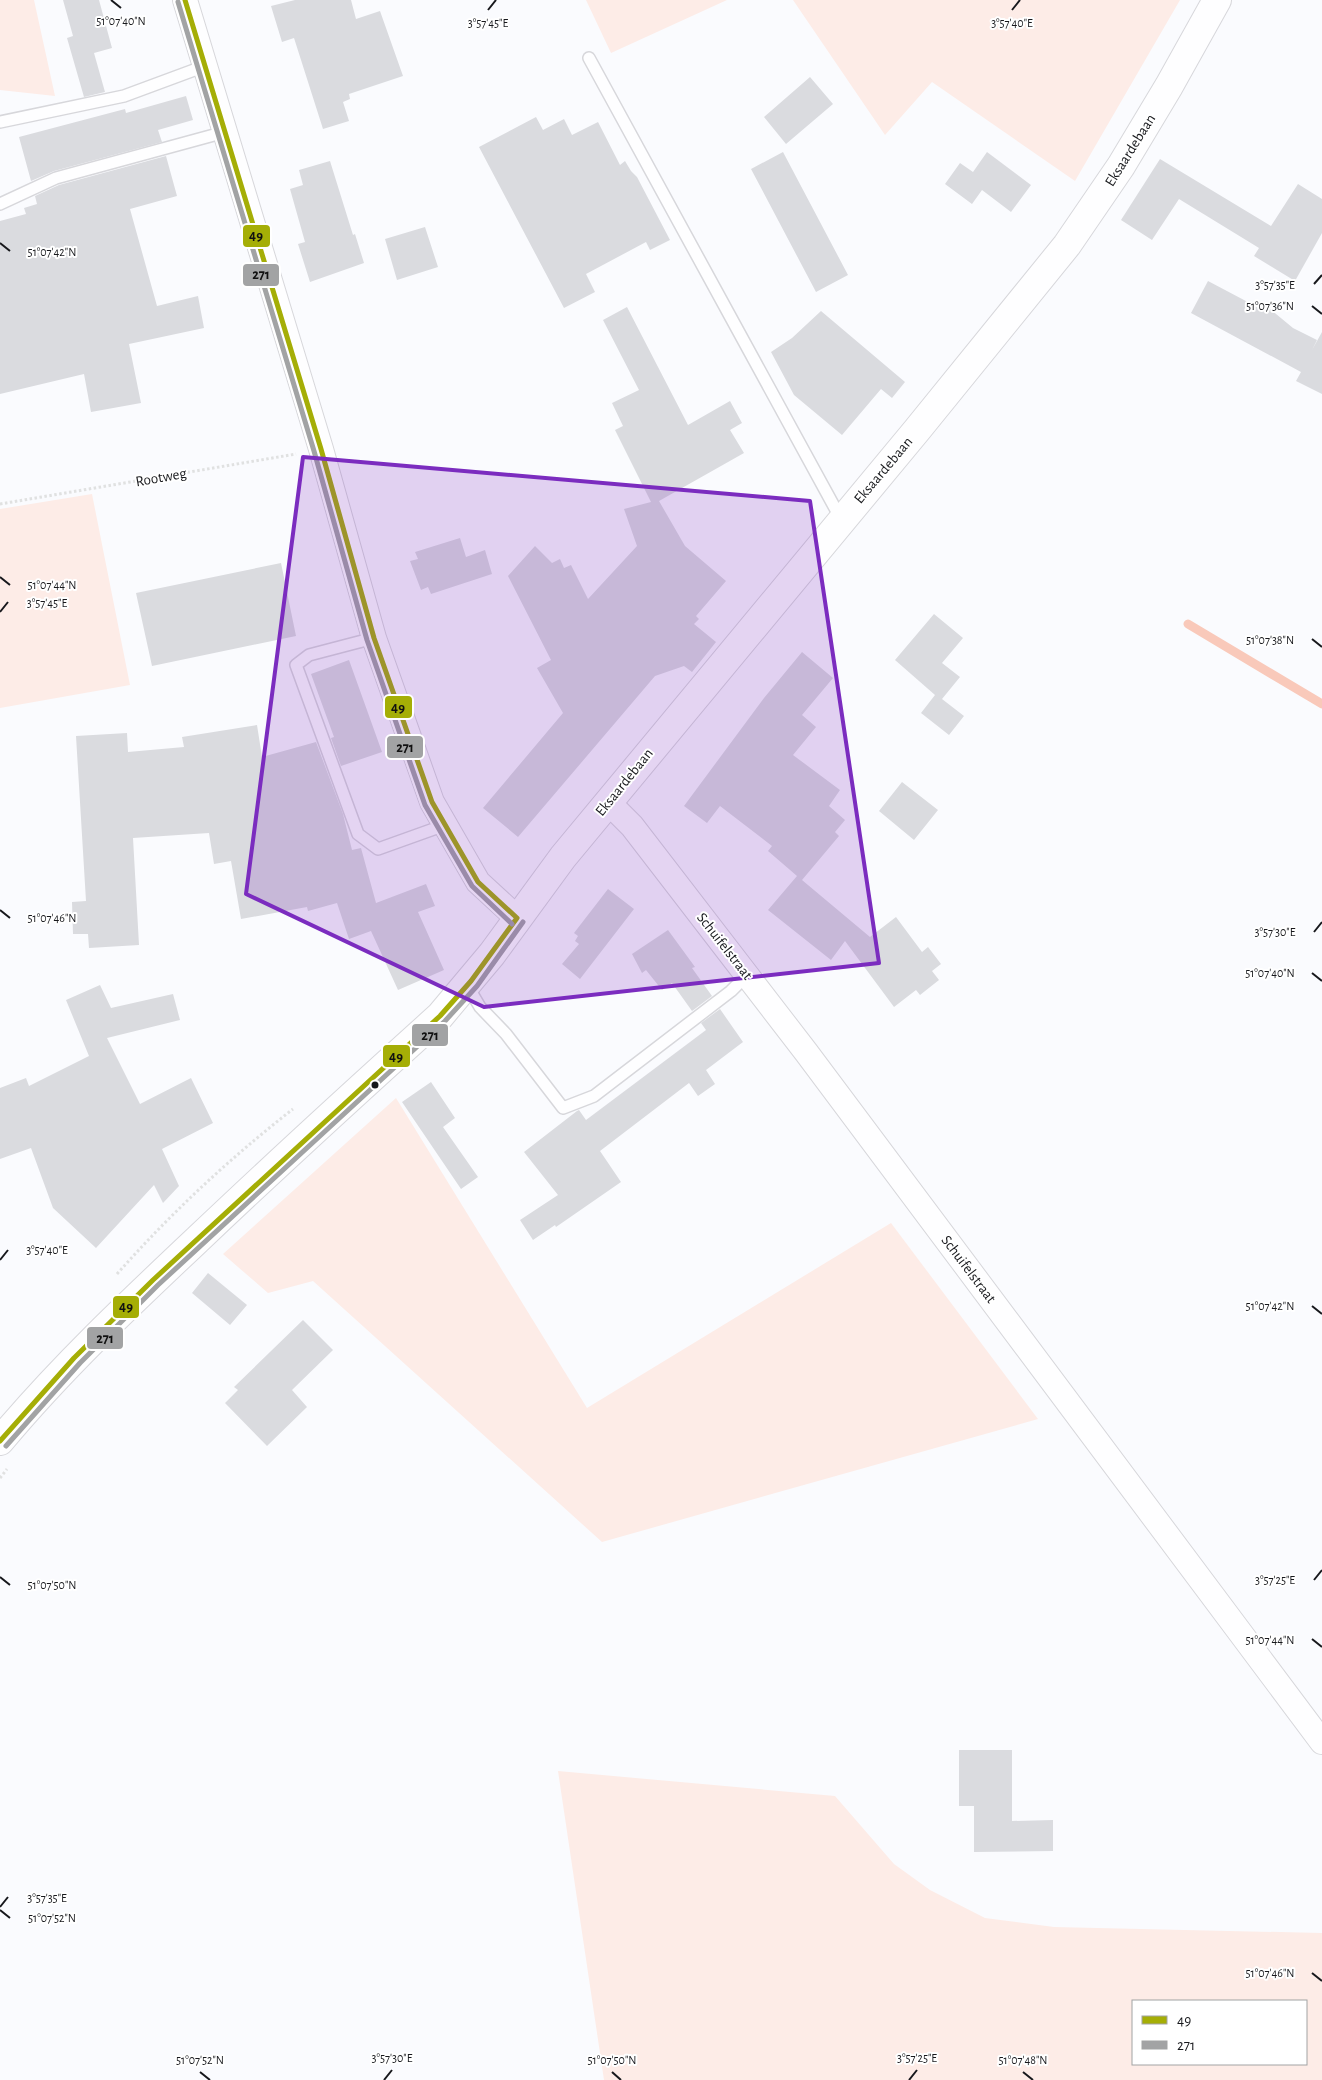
<svg xmlns="http://www.w3.org/2000/svg" width="1322" height="2080" viewBox="0 0 1322 2080" font-family="'Alegreya Sans',sans-serif">
<style>
.green{fill:#fdece7;fill-rule:evenodd}
.lines{fill:none;stroke-linecap:round;stroke-linejoin:round}
.stream{stroke:#f9c9ba;stroke-width:9}
.building{fill:#dadbdf}
.service-casing{stroke:#d7d7db;stroke-width:14}
.minor-casing{stroke:#d7d7db;stroke-width:26}
.secondary-casing{stroke:#d7d7db;stroke-width:30}
.path{stroke:#e0e1e1;stroke-width:3;stroke-dasharray:2.5 2.5;stroke-linecap:butt}
.service{stroke:#fefeff;stroke-width:11}
.minor{stroke:#fefeff;stroke-width:24}
.secondary{stroke:#fefeff;stroke-width:28}
.bus-1-casing{stroke:#fff;stroke-width:9}
.bus-2-casing{stroke:#fff;stroke-width:9}
.bus-1{stroke:#a5ae06;stroke-width:5}
.bus-2{stroke:#a2a3a4;stroke-width:5}
.marked{fill:#7b2cbf;fill-opacity:0.2;stroke:#7b2cbf;stroke-width:4;stroke-linejoin:round}
.ticks{fill:none;stroke:#17181c;stroke-width:2}
.bus-dot{fill:#17181c;stroke:#fff;stroke-width:2}
.labels{text-anchor:middle;stroke-width:4;stroke-linejoin:round;paint-order:stroke}
.street-label{font-size:15px;fill:#17181c;stroke:#fff}
.ticks-label{font-size:12px;text-anchor:middle;fill:#17181c;stroke:#fff;stroke-width:4;stroke-linejoin:round;paint-order:stroke}
.line-badge{stroke:#fff;stroke-width:2}
.pale-badge-label{font-size:14px;text-anchor:middle;font-weight:bold;fill:#111}
</style>
<rect width="100%" height="100%" fill="#fafbfe"/>
<!-- green -->
<path class="green" d="M0,0h34l21,96 -55,-6z
M586,0h141l-116,53z
M793,0h387l-105,181 -143,-99 -47,53z
M92,494l38,191 -130,23v-199z
M396,1098l191,310 304,-185 147,196 -436,123 -289,-261 -45,12 -45,-39z
M558,1771l277,25 59,68 36,26 55,28 69,9 268,6v147h-718zM1133,2001h173v63h-173z"/>
<g class="lines">
<!-- stream -->
<path class="stream" d="M1188,624l134,80"/>
</g>
<!-- building -->
<path class="building" d="M63,0h36l13,48 -18,5 11,39 -21,5 -17,-59 6,-2z
M295,0h56l5,19 24,-8 23,65 -54,18 1,5 -7,3 6,19 -26,8 -29,-91 -12,4 -11,-36z
M810,77l23,27 -47,40 -22,-27z
M186,96l7,24 -35,10 4,12 -108,29 -23,10 -12,-44 106,-28 1,4z
M536,117l7,13 21,-11 8,16 26,-13 22,43 5,-4 6,10 6,6 33,63 -20,10 -4,-8 -60,32 9,18 -31,16 -85,-161z
M783,152l65,123 -32,17 -65,-123z
M987,152l44,33 -20,27 -29,-22 -10,14 -27,-20 15,-21 13,9z
M166,156l11,40 -47,13 27,97 41,-10 6,32 -75,16 12,59 -50,9 -7,-38 -84,20v-173l26,-7 -2,-6 13,-4 -2,-8 24,-11z
M1160,159l111,67 27,-42 24,15v34l-27,48 -41,-25 5,-8 -80,-49 -27,41 -31,-20z
M330,161l23,74 2,-1 9,29 -54,19 -12,-38 7,-2 -15,-53 13,-4 -4,-15z
M425,227l13,40 -41,13 -12,-41z
M1208,281l53,28 3,-5 29,24 24,12 -5,10 10,-18v62l-26,-13 5,-9 -110,-59z
M627,307l61,118 42,-24 12,22 -12,7 14,23 -85,48 26,45 41,35 -30,35 3,3 -5,5 22,18 -24,30 -8,-6 -29,10 -137,161 -35,-29 80,-95 -26,-45 14,-8 -43,-84 27,-30 17,17 8,-4 4,9 7,-3 17,34 49,-53 -13,-37 27,-7 -36,-72 8,-4 -11,-23 27,-13 -36,-70z
M821,311l84,71 -13,16 -11,-9 -39,46 -48,-40 -23,-43 21,-14z
M460,538l6,19 19,-7 7,24 -61,20 -3,-7 -7,3 -11,-29 8,-2 -3,-7z
M281,563l15,73 -144,30 -16,-73z
M934,614l29,24 -21,25 18,14 -18,22 22,17 -15,19 -28,-22 14,-18 -40,-35z
M802,652l31,26 -31,37 14,12 -23,28 47,35 -11,16 16,14 -10,12 4,4 -37,44 68,57 26,-20 26,35 6,-5 13,17 -9,7 7,9 -19,15 -4,-5 -22,17 -49,-66 -14,19 -63,-50 29,-34 -29,-25 4,-5 -52,-40 -13,17 -23,-17 80,-108z
M349,660l33,92 -41,14 -10,-28 3,-1 -23,-63z
M257,725l5,32 54,-15 27,72 9,36 9,-2 15,55 50,-19 9,22 -17,6 26,58 -46,20 -27,-59 -22,8 -12,-36 -29,8 -1,-4 -66,12 -10,-58 -17,3 -5,-31 -76,5 6,107 -50,3 -1,-14h-15l-1,-32 14,-1 -10,-165 51,-3 1,19 56,-5 -2,-10z
M902,782l36,28 -24,30 -35,-29z
M608,889l26,20 -54,70 -18,-15 17,-20 -4,-3 3,-5 -4,-3z
M668,930l27,37 -3,1 20,28 -20,15 -20,-28 -10,7 -16,-20 -4,3 -10,-19z
M100,985l11,23 62,-14 7,26 -73,18 33,66 51,-26 22,45 -51,26 17,37 -16,17 -9,-18 -58,63 -43,-40 -22,-60 -31,11v-71l26,-10 3,8 60,-30 -23,-56z
M720,1009l23,33 -37,28 9,14 -17,12 -9,-13 -89,68 21,31 -65,45 -1,-2 -22,15 -13,-20 38,-25 -34,-43 53,-41 2,-1 7,10 120,-90 -5,-7z
M431,1082l24,36 -12,9 35,50 -17,12 -59,-87z
M208,1273l39,32 -17,20 -38,-32z
M303,1320l30,30 -41,40 15,17 -40,39 -42,-43 13,-13 -4,-3z
M959,1750h53v71l41,-1v31l-79,1v-46h-15z"/>
<g class="lines">
<defs>
<path id="service" d="M589,58l252,461
M0,122l124,-26 81,-30
M0,204l56,-26 169,-46
M374,638l-65,17 -13,10 62,169 20,15 67,-24
M467,985l13,22 26,27 57,74 31,-12 137,-105 16,-16"/>
<path id="minor" d="M185,0l136,449 53,189 58,164 46,80 39,36
M608,802l24,24 174,226 516,690"/>
<path id="secondary" d="M0,1441c61,-73 129,-137 198,-202 80,-76 161,-150 242,-223l52,-62 71,-97 354,-427 150,-185 54,-79 48,-80 48,-86"/>
</defs>
<!-- service casing -->
<use href="#service" class="service-casing"/>
<!-- minor casing -->
<use href="#minor" class="minor-casing"/>
<!-- secondary casing -->
<use href="#secondary" class="secondary-casing"/>
<!-- path -->
<path class="path" d="M0,504l296,-50
M117,1274c54,-61 112,-115 176,-165
M0,1478l7,-9"/>
<!-- service -->
<use href="#service" class="service"/>
<!-- minor -->
<use href="#minor" class="minor"/>
<!-- secondary -->
<use href="#secondary" class="secondary"/>
<defs>
<path id="bus-1" d="M185,0l136,449 53,189 58,164 46,80 39,36
M0,1441l74,-83 79,-78 287,-264 31,-35 46,-63"/>
<path id="bus-2" d="M178,2l136,449 53,189 58,165 47,81 40,38
M6,1446l74,-83 78,-78 287,-264 32,-35 46,-64"/>
</defs>
<!-- bus-1 casing -->
<use href="#bus-1" class="bus-1-casing"/>
<!-- bus-2 casing -->
<use href="#bus-2" class="bus-2-casing"/>
<!-- bus-1 -->
<use href="#bus-1" class="bus-1"/>
<!-- bus-2 -->
<use href="#bus-2" class="bus-2"/>
</g>
<!-- marked area -->
<path class="marked" d="M303,457l507,44 69,462 -395,44 -238,-113z"/>
<!-- ticks -->
<path class="ticks" d="M111,0l10,8M488,10l8,-10M1012,10l8,-10M0,243l10,8M1314,284l8,-9M1312,306l10,8M0,577l10,8M0,612l8,-10M1312,639l10,8M0,910l10,8M1314,932l8,-10M1312,973l10,8M0,1260l8,-10M1312,1306l10,8M0,1577l10,8M1314,1580l8,-10M1312,1639l10,8M0,1907l8,-10M0,1910l10,8M1312,1973l10,8M200,2072l10,8M612,2072l9,8M1023,2072l10,8M384,2080l8,-10M909,2080l8,-10"/>
<!-- markers -->
<circle class="bus-dot" cx="375" cy="1085" r="4.5"/>
<g class="labels">
<!-- street labels -->
<g class="street-label">
<text transform="translate(1130 150) rotate(-58)" y="5">Eksaardebaan</text>
<text transform="translate(883 470) rotate(-50)" y="5">Eksaardebaan</text>
<text transform="translate(161 477) rotate(-10)" y="5">Rootweg</text>
<text transform="translate(624 782) rotate(-51)" y="5">Eksaardebaan</text>
<text transform="translate(725 946) rotate(52)" y="5">Schuifelstraat</text>
<text transform="translate(969 1269) rotate(53)" y="5">Schuifelstraat</text>
</g>
</g>
<g class="ticks-label">
<text x="121" y="25">51°07'40"N</text>
<text x="488" y="27">3°57'45"E</text>
<text x="1012" y="27">3°57'40"E</text>
<text x="52" y="256">51°07'42"N</text>
<text x="1275" y="289">3°57'35"E</text>
<text x="1270" y="310">51°07'36"N</text>
<text x="52" y="589">51°07'44"N</text>
<text x="47" y="607">3°57'45"E</text>
<text x="1270" y="644">51°07'38"N</text>
<text x="52" y="922">51°07'46"N</text>
<text x="1275" y="936">3°57'30"E</text>
<text x="1270" y="977">51°07'40"N</text>
<text x="47" y="1254">3°57'40"E</text>
<text x="1270" y="1310">51°07'42"N</text>
<text x="1275" y="1584">3°57'25"E</text>
<text x="52" y="1589">51°07'50"N</text>
<text x="1270" y="1644">51°07'44"N</text>
<text x="47" y="1902">3°57'35"E</text>
<text x="52" y="1922">51°07'52"N</text>
<text x="1270" y="1977">51°07'46"N</text>
<text x="392" y="2062">3°57'30"E</text>
<text x="917" y="2062">3°57'25"E</text>
<text x="200" y="2064">51°07'52"N</text>
<text x="612" y="2064">51°07'50"N</text>
<text x="1023" y="2064">51°07'48"N</text>
</g>
<g class="line-badge">
<rect x="242" y="224" width="29" height="24" rx="5" fill="#a5ae06"/>
<rect x="242" y="263" width="38" height="24" rx="5" fill="#a2a3a4"/>
<rect x="384" y="695" width="29" height="24" rx="5" fill="#a5ae06"/>
<rect x="386" y="735" width="38" height="24" rx="5" fill="#a2a3a4"/>
<rect x="411" y="1023" width="38" height="24" rx="5" fill="#a2a3a4"/>
<rect x="382" y="1044" width="29" height="24" rx="5" fill="#a5ae06"/>
<rect x="112" y="1295" width="28" height="24" rx="5" fill="#a5ae06"/>
<rect x="86" y="1326" width="38" height="24" rx="5" fill="#a2a3a4"/>
</g>
<g class="pale-badge-label">
<text x="256" y="240">49</text>
<text x="261" y="279">271</text>
<text x="398" y="712">49</text>
<text x="405" y="752">271</text>
<text x="430" y="1040">271</text>
<text x="396" y="1061">49</text>
<text x="126" y="1311">49</text>
<text x="105" y="1343">271</text>
</g>
<!-- legend -->
<rect x="1132" y="2000" width="175" height="65" fill="#ffffff" stroke="#a2a3a4"/>
<rect x="1142" y="2016" width="25" height="8" fill="#a5ae06" stroke="#a2a3a4"/>
<text x="1177" y="2025" font-size="15" fill="#17181c">49</text>
<rect x="1142" y="2041" width="25" height="8" fill="#a2a3a4" stroke="#a2a3a4"/>
<text x="1177" y="2050" font-size="15" fill="#17181c">271</text>
</svg>
